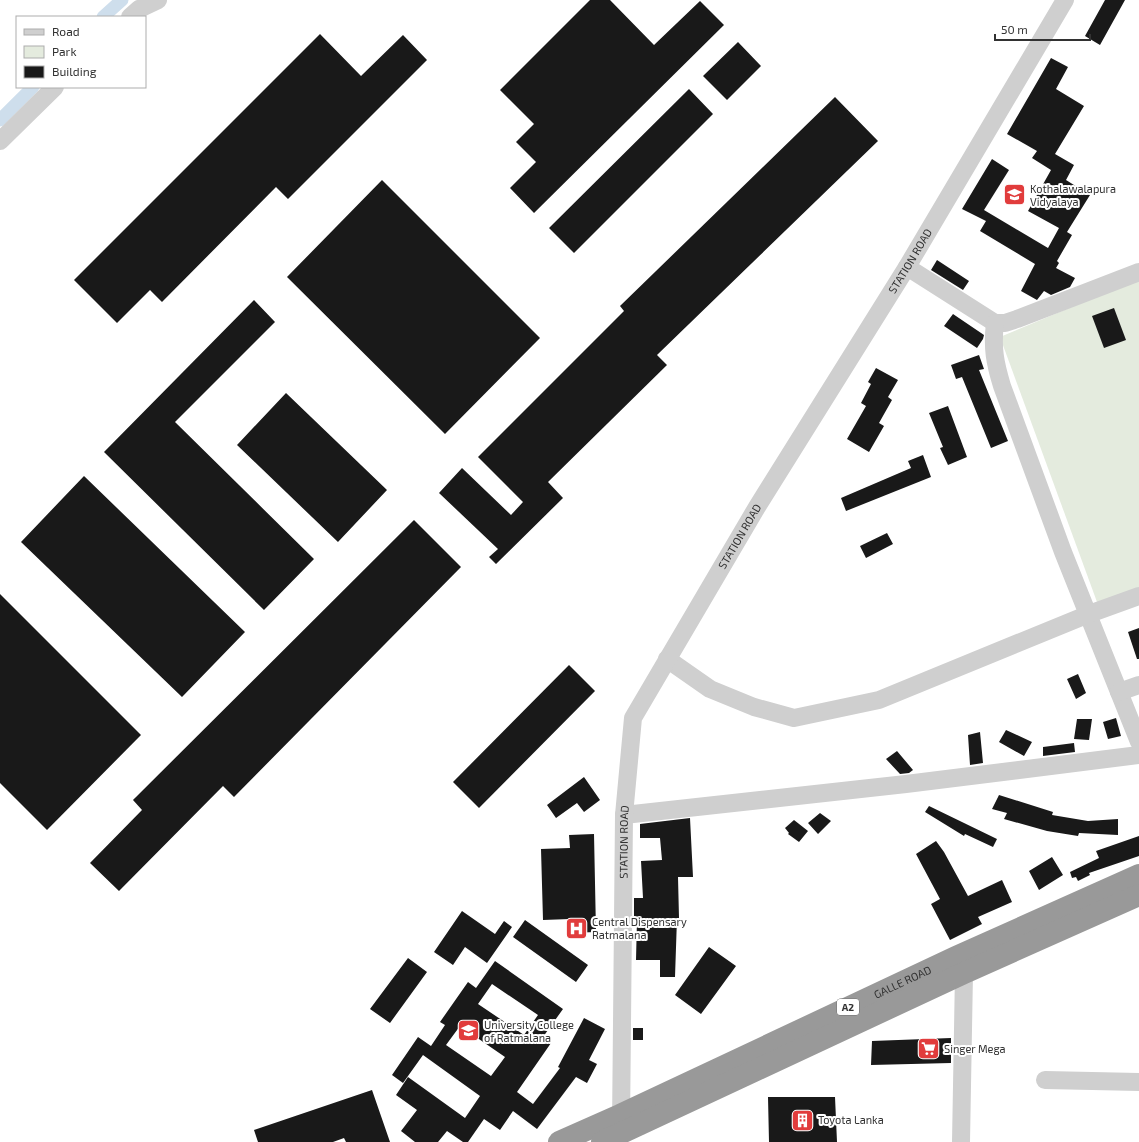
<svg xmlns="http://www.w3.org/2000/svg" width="1139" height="1142" viewBox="0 0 1139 1142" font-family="'Exo 2',sans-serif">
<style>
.green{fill:#e4ebde}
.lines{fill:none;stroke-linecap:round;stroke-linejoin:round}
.canal{stroke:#cedeec;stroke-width:13}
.building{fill:#191919;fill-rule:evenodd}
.minor{stroke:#cfcfcf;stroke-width:18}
.highway{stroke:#999;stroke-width:22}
.labels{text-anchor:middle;stroke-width:4;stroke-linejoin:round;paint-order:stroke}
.shield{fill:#fff;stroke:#707070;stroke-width:1}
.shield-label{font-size:10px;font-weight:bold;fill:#323232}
.poi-label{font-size:11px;fill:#323232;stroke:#fff;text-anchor:start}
.street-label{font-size:11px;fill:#323232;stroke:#fff}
</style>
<rect width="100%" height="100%" fill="#fff"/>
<!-- green -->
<path class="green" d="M1139,279v309l-42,14 -97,-265z"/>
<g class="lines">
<!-- canal -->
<path class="canal" d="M103,17l19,-17
M0,120l33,-33"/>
</g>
<!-- building -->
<path class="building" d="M590,0h20l44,45 46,-44 24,24 -190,188 -24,-25 26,-26 -20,-20 18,-18 -34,-34z
M1105,0h20l-25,45 -15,-9z
M320,34l41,42 42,-41 24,25 -139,139 -12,-12 -114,115 -12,-12 -33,33 -43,-43z
M738,42l23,24 -34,34 -24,-24z
M1051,58l17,9 -12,22 28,17 -29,48 19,11 -8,15 24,15 -23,37 5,3 -15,26 2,2 -3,5 19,10 -5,9 -19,8 -7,-4 -7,9 -16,-9 14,-27 -55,-33 6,-10 -24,-12 30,-50 17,11 -25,40 64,38 11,-20 -31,-17 23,-41 -19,-12 5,-7 -30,-17z
M689,89l24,25 -139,139 -25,-25z
M835,97l43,44 -221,214 10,10 -119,117 15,16 -67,66 -7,-7 9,-8 -59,-56 23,-25 49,47 12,-13 -45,-45 146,-146 -4,-5z
M382,180l158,158 -95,96 -158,-157z
M937,260l32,21 -6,9 -32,-20z
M254,300l21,22 -100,100 139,137 -50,51 -160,-158z
M1114,308l12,32 -22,8 -12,-32z
M953,314l31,21 -1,4 -6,9 -33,-22z
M979,355l5,14 -5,1 29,71 -17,7 -29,-71 -6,2 -5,-14z
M876,368l22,12 -10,17 4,3 -13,23 5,3 -15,26 -22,-13 19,-33 -5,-3 10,-19 -3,-2z
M286,393l101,97 -49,52 -101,-97z
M948,406l19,51 -19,8 -8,-17 3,-1 -14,-34z
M923,455l8,22 -85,34 -5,-13 70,-30 -3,-7z
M84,476l161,156 -63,65 -161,-155z
M414,520l47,47 -227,230 -11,-11 -104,105 -29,-28 52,-53 -9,-10z
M887,533l6,11 -27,14 -6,-12z
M0,594l141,141 -94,95 -47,-47z
M1139,628v31h-2l-9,-27z
M569,665l26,26 -116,117 -26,-26z
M1078,674l8,19 -10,6 -9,-20z
M1116,718l5,18 -13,3 -5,-17z
M1077,719h15l-3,21 -15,-1z
M1006,730l26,12 -8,14 -25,-14z
M980,732l3,31 -13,2 -2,-30z
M1074,743l1,9 -32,4v-9z
M897,751l16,19 -4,3 -9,1 -14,-15z
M584,777l16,23 -16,12 -7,-9 -21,15 -9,-13z
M999,795l54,17 -1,3 36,6 30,-2v16l-39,-2 -1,3 -31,-5 -43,-12 3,-6 -15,-4z
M929,806l68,33 -4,8 -28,-13 -1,2 -39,-24z
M820,813l11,8 -13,13 -10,-11z
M690,818l3,59h-15l1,41h-2l-2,59h-15v-17h-24l1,-41h-3v-21h9l-2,-37 21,-1 -2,-22h-20v-14z
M794,820l14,11 -9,11 -11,-8 1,-1 -4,-5z
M594,834l2,98 -26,1v-14l-27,1 -2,-71 29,-1 -1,-13z
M1139,836v20l-50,17 1,2 -12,6 -2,-4 -4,1 -2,-6 29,-14 -3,-7z
M936,841l8,11 24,44 34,-16 10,22 -34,15 4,7 -32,16 -19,-36 9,-5 -24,-45z
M1052,857l11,18 -24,15 -10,-19z
M462,911l33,23 9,-13 8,6 -25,36 -22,-16 -12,18 -19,-13z
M525,920l63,45 -12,17 -63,-45z
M709,947l27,19 -35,48 -26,-19z
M408,958l19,14 -37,51 -20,-14z
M495,961l68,48 -20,28 8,6 -34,49 16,12 27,-36 -2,-1 26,-49 21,11 -16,31 8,4 -10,19 -11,-6 -39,52 -24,-18 -13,19 -16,-11 -16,23h-5l-16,-11 -9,11h-23l-14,-11 16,-21 -21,-15 12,-18 57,41 15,-22 -57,-41 -20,28 -11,-8 26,-38 13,9 14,-21 -5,-3 28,-40 8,6zM492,984l46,31 -14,20 -46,-31zM460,1026l45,31 -14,19 -45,-31z
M633,1028h10v12h-10z
M951,1038v25l-80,2 1,-24z
M372,1090l18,52h-44l-2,-4 -11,4h-75l-4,-12z
M768,1097h67l2,45h-68z"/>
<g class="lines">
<!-- minor -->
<g class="minor">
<path d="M130,17l9,-8 19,-9"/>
<path d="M0,141l55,-54"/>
<path d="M907,267l88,56h10l12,-4 122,-47"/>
<path d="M995,323c-3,25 0,40 7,63l61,166 76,190"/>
<path d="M667,659l43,30 44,18 40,11 85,-18 210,-86 50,-18"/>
<path d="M1119,692l20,-7"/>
<path d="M624,815l282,-31 233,-29"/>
<path d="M1045,1080l94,2"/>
<path id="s1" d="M621,1127l3,-312 9,-97 124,-211 150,-240 158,-267"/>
<path d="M961,1142l3,-169"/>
</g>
<!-- highway -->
<g class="highway">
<path id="s2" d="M559,1142l61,-27 336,-158 183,-82"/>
<path d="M602,1142l362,-169 175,-78"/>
</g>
</g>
<!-- icons -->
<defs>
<symbol id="school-square" viewBox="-11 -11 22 22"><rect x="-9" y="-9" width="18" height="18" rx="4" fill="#e13c3c" stroke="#fff"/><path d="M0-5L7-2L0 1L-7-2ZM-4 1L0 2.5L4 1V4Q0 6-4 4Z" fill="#fff"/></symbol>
<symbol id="hospital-square" viewBox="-11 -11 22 22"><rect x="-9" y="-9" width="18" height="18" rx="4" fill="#e13c3c" stroke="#fff"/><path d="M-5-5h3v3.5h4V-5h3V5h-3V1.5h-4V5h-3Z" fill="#fff"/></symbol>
<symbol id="university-square" viewBox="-11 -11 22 22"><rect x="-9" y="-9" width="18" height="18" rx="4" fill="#e13c3c" stroke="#fff"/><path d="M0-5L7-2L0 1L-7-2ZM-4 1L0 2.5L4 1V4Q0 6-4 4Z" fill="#fff"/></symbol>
<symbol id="supermarket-square" viewBox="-11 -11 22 22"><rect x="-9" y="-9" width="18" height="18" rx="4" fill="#e13c3c" stroke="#fff"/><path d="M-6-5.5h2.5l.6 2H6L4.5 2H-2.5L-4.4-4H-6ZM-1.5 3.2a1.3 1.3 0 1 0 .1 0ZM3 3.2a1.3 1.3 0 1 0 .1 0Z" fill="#fff"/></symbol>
<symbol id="building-square" viewBox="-11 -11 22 22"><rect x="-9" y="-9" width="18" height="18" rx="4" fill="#e13c3c" stroke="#fff"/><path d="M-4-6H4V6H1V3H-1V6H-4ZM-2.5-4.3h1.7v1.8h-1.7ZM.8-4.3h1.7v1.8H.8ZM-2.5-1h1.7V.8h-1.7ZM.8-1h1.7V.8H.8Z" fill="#fff"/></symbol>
</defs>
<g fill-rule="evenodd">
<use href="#school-square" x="1002" y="182" width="25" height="25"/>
<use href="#hospital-square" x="564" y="916" width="25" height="25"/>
<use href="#university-square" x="456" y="1018" width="25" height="25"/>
<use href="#supermarket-square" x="916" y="1036" width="25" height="25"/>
<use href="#building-square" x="790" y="1108" width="25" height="25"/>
</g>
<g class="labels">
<!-- shield labels -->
<rect class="shield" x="837" y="999" width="22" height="16" rx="3"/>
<g class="shield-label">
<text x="848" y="1011">A2</text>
</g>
<!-- poi labels -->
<g class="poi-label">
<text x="1030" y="193">Kothalawalapura<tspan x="1030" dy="13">Vidyalaya</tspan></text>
<text x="592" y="926">Central Dispensary<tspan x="592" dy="13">Ratmalana</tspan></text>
<text x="484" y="1029">University College<tspan x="484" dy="13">of Ratmalana</tspan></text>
<text x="944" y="1053">Singer Mega</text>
<text x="818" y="1124">Toyota Lanka</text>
</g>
<!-- street labels -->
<g class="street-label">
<text dy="4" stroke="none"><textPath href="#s1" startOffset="944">STATION ROAD</textPath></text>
<text dy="4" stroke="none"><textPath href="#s1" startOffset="620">STATION ROAD</textPath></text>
<text dy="4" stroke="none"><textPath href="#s1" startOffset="285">STATION ROAD</textPath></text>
<text dy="4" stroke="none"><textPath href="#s2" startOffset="379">GALLE ROAD</textPath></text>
</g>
</g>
<!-- legend -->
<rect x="16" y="16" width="130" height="72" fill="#ffffff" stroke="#adadad"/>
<rect x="24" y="29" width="20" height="6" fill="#cfcfcf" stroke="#adadad"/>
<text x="52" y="36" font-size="12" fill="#323232">Road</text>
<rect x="24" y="46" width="20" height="12" fill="#e4ebde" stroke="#adadad"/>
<text x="52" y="56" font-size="12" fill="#323232">Park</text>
<rect x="24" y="66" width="20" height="12" fill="#191919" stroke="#adadad"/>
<text x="52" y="76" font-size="12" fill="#323232">Building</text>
<!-- scale -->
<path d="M995 34v6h95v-6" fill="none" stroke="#323232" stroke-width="2"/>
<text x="1001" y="34" font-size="12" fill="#323232" stroke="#ffffff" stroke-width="3" paint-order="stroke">50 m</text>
</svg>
